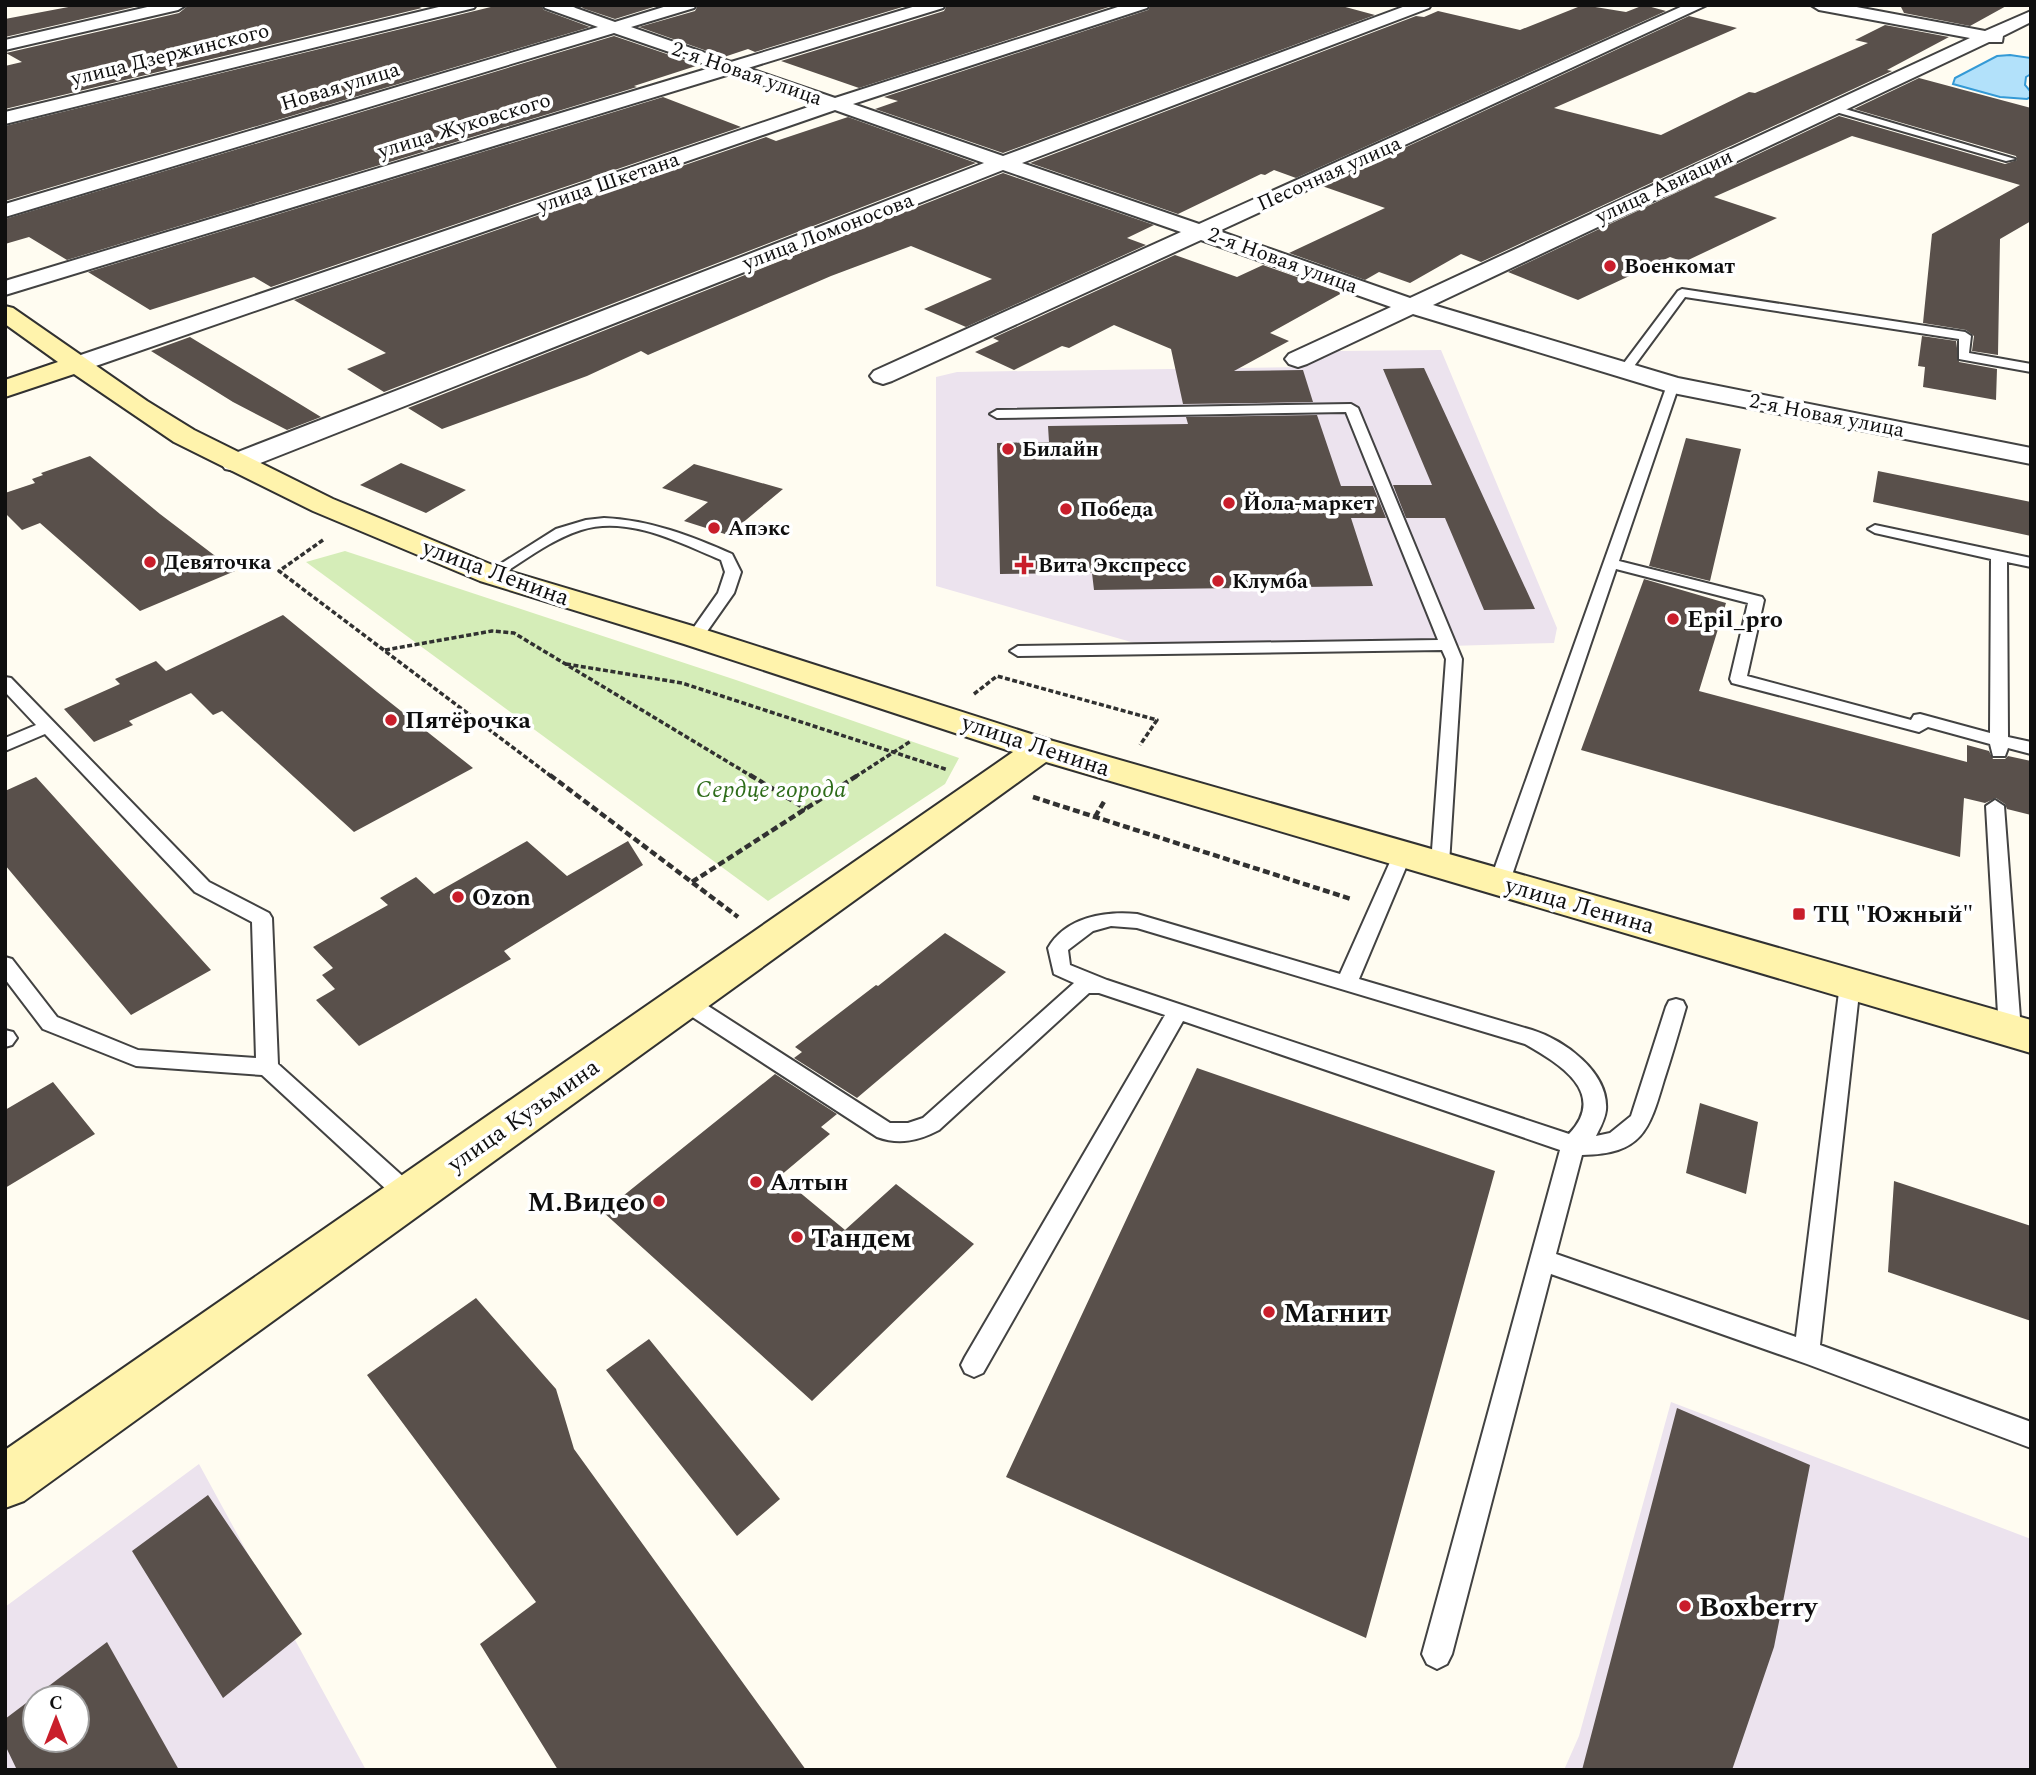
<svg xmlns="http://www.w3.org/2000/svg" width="2036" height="1775" viewBox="0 0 2036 1775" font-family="Spectral,serif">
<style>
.industrial{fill:#ece3ee;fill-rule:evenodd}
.green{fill:#d5edb8}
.water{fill:#b2e1fa;stroke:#349ad6;stroke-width:2}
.building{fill:#59504b;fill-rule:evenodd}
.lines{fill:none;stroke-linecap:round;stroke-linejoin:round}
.lane-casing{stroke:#424242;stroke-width:4}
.street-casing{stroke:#424242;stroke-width:4}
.secondary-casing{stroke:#313131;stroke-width:4}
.path-far1{stroke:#313131;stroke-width:3.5;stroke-dasharray:5 2.5;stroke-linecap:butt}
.path{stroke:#313131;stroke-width:4.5;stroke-dasharray:7 3.5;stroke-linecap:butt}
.lane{fill:#fff;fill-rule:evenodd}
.street{fill:#fff;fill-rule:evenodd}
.secondary{fill:#fff3ac;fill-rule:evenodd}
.poi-dot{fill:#c91e2b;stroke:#fff;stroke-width:2.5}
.labels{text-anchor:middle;stroke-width:7;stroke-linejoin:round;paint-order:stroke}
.far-street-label{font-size:21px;fill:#0f0f0f;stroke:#fff}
.far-poi-label{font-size:21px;font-weight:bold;fill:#0f0f0f;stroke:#fff;text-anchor:start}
.street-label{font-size:24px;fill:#0f0f0f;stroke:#fff}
.poi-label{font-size:24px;font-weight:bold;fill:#0f0f0f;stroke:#fff;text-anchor:start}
.park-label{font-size:24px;font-style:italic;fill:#2e6c1a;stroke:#fff}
.near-poi-label{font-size:28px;font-weight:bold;fill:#0f0f0f;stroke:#fff;text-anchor:start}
</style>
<rect width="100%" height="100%" fill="#fffcf1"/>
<!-- industrial -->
<path class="industrial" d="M1441,350l116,278 -3,15 -381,11 -237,-68v-209l21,-5 347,-5 34,-16z
M1671,1402l360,137v231h-467l15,-34z
M199,1464l167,306h-361v-163zM35,1698h42v42h-42z"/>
<!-- green -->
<path class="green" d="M345,551l391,129 223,78 -14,26 -177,117 -462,-339z"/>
<!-- water -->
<path class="water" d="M2010,55l21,3v16l-5,3 -1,8 6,7v5l-4,2 -27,-2 -47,-13 2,-6 42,-22z"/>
<!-- building -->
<path class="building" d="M79,5h64l-138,32v-18z
M189,5h225l8,3 -417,101v-43l17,-4 -16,-9 173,-40z
M499,5h42l3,5 46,17 -585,174v-75z
M584,5h76l-45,14 -33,-11z
M698,5h211l-154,47 -7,-3 -24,8 -85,-30 56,-16z
M947,5h168l-256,83 -78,-27 163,-50z
M1151,5h187l37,10 -372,138 -128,-44 23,-8 -14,-4 264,-87z
M1583,5l43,7 18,-7 22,6 -370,167 -22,-8 -9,5 -4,-1 -83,40 -148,-51 386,-147 8,1 14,-6 82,19z
M1900,5h108l-38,21 -66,-13z
M1689,16l48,12 -183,80 107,27 88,-43 6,1 113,-50 -13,-3 30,-15 64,12 -62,33 5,1 -411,191 -20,-8 -51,29 -31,-11 -14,8 -76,-27 96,-45 -63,-22z
M614,36l85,29 -65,21 3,1 -570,173 -38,-23 -24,7v-25z
M1919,78l112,30v113l-31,18 -2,116 -26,-4 2,-15 -8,-6 -43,-7 9,-89 88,-49 -168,-49 -138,61 63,21 -93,44 -14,-5 -92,43 -70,-28 331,-156 166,48 12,-4 -1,-4 -162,-47z
M663,97l78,30 -470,160 -17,-10 -104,33 -62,-38z
M848,117l128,46 -592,229 -37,-23 39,-16 -92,-53 472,-163 10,4z
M1003,173l151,52 -27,13 19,7 -180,82 -42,-18 68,-30 -81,-33 -80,30 -183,79 -7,-4 -54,25 -145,53 -34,-21z
M1175,255l62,22 26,-12 79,28 -72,40 19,8 -55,30 69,-1 10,32 -130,2 -12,-55 -57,-24 -45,23 -7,-2 -48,24 -39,-18 24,-11 -6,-3z
M1922,336l34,5 3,21 38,7 -1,31 -73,-13 2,-20 -7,-1z
M190,337l131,80 -34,13 -54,-28 -82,-51z
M1424,368l111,241 -51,1 -39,-92h-39l-13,-33h39l-49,-116z
M1317,415l24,71h32l13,32h-35l22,68 -279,4 -2,-17 -92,1 -3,-131 52,-1 -1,-16 140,-2 -2,-7z
M1686,438l55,11 -31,132 -61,-15z
M90,456l70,58 75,57 -95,40 -100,-88 -18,7 -17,-17v-20l30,-10 -3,-4 11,-4 -2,-2z
M401,463l65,27 -40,23 -66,-28z
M694,464l89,25 -55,46 -44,-14 24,-19 -46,-14z
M1878,471l153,31v34l-158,-34z
M1644,579l82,24 -27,88 268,71v-17l22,6 4,8h12l3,-3 23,5v54l-24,-6 -2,-5 -9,-6 -11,5 -21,-5 -4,59 -379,-107z
M283,615l94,77 96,76 -119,64 -132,-121 -9,4 -22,-22 -62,28 4,4 -39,17 -30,-33 56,-25 -5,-5 41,-18 10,10z
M36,777l175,193 -80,45 -126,-150v-74z
M527,841l40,35 61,-35 15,24 -139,86 7,8 -152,87 -43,-46 19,-11 -13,-14 11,-7 -20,-21 75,-42 -8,-7 36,-21 18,17z
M945,933l61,39 -149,126 -63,-40 8,-6 -7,-5 81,-62 2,1z
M1197,1068l298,103 -129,467 -360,-161z
M775,1074l62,40 -16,13 9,7 -50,42 65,54 51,-46 78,60 -162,157 -209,-189z
M53,1082l42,52 -90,54v-78z
M1700,1103l58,19 -12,72 -60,-21z
M1894,1181l137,45v95l-143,-49z
M476,1298l80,91 18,60 232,321h-248l-78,-126 56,-42 -169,-227z
M649,1339l131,160 -43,37 -131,-166z
M1677,1408l133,57 -36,182 -42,123h-150z
M208,1495l94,139 -79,64 -91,-147z
M107,1642l72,128h-162l-12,-25v-26zM35,1698h42v42h-42z"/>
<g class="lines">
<defs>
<path id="lane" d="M568,5h14l-19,6 -4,-2z
M1829,106h6l180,53 -9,2 -177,-51z
M1682,289l283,43 6,4 -2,17 62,11v8l-72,-13v-20l-274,-42 -56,76h-8v-6l57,-76z
M1673,381l6,4 -60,176 143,36 2,3 -17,76 164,44 3,-5 6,-1 70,19 1,-174 -116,-26 -7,-4 7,-4 156,33v9l-24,-5 1,175 23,5v12l-23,-6 -3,8h-12l-3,-12 -62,-17 -9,5 -187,-49 -2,-4 18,-76 -132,-34 -106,312 -3,5h-14l-3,-5 177,-496z
M1351,404l7,4 104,251 -13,205 -2,5h-14l-2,-5 15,-205 -4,-9 -424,6 -8,-5 8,-5 420,-6 -92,-228 -349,6 -7,-4 7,-4z
M604,518c46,2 87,18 128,36l9,18 -7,21 -33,47h-12l-2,-3 31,-44 7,-21 -4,-12c-42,-18 -94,-45 -140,-30 -31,10 -57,31 -85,48h-10l-3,-3 73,-46 30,-9z
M5,677l6,1 198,204 60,31 3,5 6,146 139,125 4,7 -4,7 -8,3 -8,-3 -139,-128 -126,-9 -93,-37 -38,-50v-22l7,2 45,58 81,33 118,8 -4,-136 -57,-30 -150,-158 -40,17v-13l31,-13 -31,-33z
M1995,800l9,6 17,225 -4,6 -7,2 -7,-2 -4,-6 -13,-225z
M1403,847l7,1 2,5 -53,126 173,51c32,10 77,42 74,80 -1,9 -6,18 -10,26l14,-3 21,-17 35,-109 3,-6 7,-2 7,2 3,6c-7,24 -14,49 -22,73 -15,51 -22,74 -82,75l-26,99 240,83 44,-353 3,-5 7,-3 7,3 3,5 -40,361 211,77v26l-224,-84 -256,-90 -99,380 -5,10 -10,5 -10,-5 -5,-10 138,-504 -377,-129 -200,352 -9,4 -9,-4 -4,-8 4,-8 200,-342 -66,-22h-10l-150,137c-21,11 -40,15 -62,7l-200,-130 -3,-6 3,-6 7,-2 7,2 199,128h18l15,-5 151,-135 -20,-9 -6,-26c18,-31 57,-37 89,-34l203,60 54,-121 2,-5zM1111,926l26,2 388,116c35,20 83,49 44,90l-462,-154 -37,-15 -2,-15 25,-19z
M5,1030l8,2 4,6 -5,7 -7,2z"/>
<path id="street" d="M156,5h30l-8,5 -173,40v-10z
M447,5h29l-2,3 -469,116v-12z
M543,5h24l48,17 55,-17h26l-2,3 -63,19 100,35 188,-57h26l-2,3 -195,60 87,30 289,-93h25l-2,3 -294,96 150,52 405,-151h23l-2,3 -407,155 177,61 486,-219h22l-488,226 191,67 560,-260 -151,-28 -8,-5h35l139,26 46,-20v11l-28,14 -1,6h-13l-556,263 245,73 353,70v16l-358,-71 -260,-79 -106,50 -9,3 -9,-3 -4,-5 4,-5 102,-47 -190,-67 -309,141 -9,3 -9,-3 -4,-5 4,-5 307,-139 -178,-62 -758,299 -10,2 -10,-2 -4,-6 4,-6 759,-294 -149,-53 -748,259 -9,3 -9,-3 -4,-5 4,-5 748,-255 -87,-30 -725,221v-14l708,-214 -99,-34 -609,184v-13l593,-177 -53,-19z"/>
<path id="secondary" d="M5,306l8,2 134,93 47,29 139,69 169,70 204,61 347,111 978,279v33l-985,-291 -1022,739 -19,7v-58l1008,-698 -329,-108 -204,-63 -167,-70 -139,-69 -100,-68 -69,23v-17l53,-18 -53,-38z"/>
</defs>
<!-- lane casing -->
<use href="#lane" class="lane-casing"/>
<!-- street casing -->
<use href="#street" class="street-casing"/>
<!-- secondary casing -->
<use href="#secondary" class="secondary-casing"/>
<!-- path-far1 -->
<path class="path-far1" d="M323,540l-44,31 273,206
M385,650l107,-19 22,2 239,144
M566,664l116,19 266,87
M974,694l23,-18 160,44 -17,25
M855,777l56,-36"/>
<!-- path -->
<path class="path" d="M550,775l188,142
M750,775l56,34
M1033,797l318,102
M1095,817l10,-17
M692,882l166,-107"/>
<!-- lane -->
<use href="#lane" class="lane"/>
<!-- street -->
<use href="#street" class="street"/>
<!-- secondary -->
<use href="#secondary" class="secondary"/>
</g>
<!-- markers -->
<g class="poi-dot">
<circle cx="1610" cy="266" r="7"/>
<circle cx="1008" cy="449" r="7"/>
<circle cx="1229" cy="503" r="7"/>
<circle cx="1066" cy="509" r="7"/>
<circle cx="714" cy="528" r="7"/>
<circle cx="150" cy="562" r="7"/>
<path d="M1020.5 554.5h7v7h7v7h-7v7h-7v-7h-7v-7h7z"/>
<circle cx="1218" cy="581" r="7"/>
<circle cx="1673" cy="619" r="7"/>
<circle cx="391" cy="720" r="7"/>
<circle cx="458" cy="897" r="7"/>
<rect x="1792" y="907" width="14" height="14" rx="3.5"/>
<circle cx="756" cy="1182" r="7"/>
<circle cx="659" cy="1201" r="7"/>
<circle cx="797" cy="1237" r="7"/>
<circle cx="1269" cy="1312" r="7"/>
<circle cx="1685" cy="1606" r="7"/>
</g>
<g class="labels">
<!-- far-street labels -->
<g class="far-street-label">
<text transform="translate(170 54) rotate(-14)" y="7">улица Дзержинского</text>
<text transform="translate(747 73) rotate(19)" y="7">2-я Новая улица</text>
<text transform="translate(340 86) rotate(-17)" y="7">Новая улица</text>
<text transform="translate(464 125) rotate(-17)" y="7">улица Жуковского</text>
<text transform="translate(1329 173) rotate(-24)" y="7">Песочная улица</text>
<text transform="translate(608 182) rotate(-19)" y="7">улица Шкетана</text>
<text transform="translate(1664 186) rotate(-25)" y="7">улица Авиации</text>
<text transform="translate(828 231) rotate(-21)" y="7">улица Ломоносова</text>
<text transform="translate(1283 260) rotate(20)" y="7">2-я Новая улица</text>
<text transform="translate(1827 415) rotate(11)" y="7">2-я Новая улица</text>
</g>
<!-- far-poi labels -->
<g class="far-poi-label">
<text x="1624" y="273">Военкомат</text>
<text x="1022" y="456">Билайн</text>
<text x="1243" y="510">Йола-маркет</text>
<text x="1080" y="516">Победа</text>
<text x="728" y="535">Апэкс</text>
<text x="164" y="569">Девяточка</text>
<text x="1038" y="572">Вита Экспресс</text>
<text x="1232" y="588">Клумба</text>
</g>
<!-- street labels -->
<g class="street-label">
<text transform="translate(496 572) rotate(20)" y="8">улица Ленина</text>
<text transform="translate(1036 745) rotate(18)" y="8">улица Ленина</text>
<text transform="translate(1580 905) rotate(16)" y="8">улица Ленина</text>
<text transform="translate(523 1115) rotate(-35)" y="8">улица Кузьмина</text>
</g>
<!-- poi labels -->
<g class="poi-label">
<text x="1687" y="627">Epil_pro</text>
<text x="405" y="728">Пятёрочка</text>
<text x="472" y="905">Ozon</text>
<text x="1813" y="922">ТЦ "Южный"</text>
<text x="770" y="1190">Алтын</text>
</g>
<!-- park labels -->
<g class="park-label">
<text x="771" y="797">Сердце города</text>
</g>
<!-- near-poi labels -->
<g class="near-poi-label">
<text x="645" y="1211" text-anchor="end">М.Видео</text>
<text x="811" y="1247">Тандем</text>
<text x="1283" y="1322">Магнит</text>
<text x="1699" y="1616">Boxberry</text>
</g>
</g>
<!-- border -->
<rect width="2036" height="1775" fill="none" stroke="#0f0f0f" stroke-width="14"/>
<!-- north arrow -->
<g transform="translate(56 1719)"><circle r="33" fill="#ffffff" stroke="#9f9f9f" stroke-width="2"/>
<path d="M0-5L12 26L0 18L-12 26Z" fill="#c91e2b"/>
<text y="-10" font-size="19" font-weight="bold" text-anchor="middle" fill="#0f0f0f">С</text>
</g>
</svg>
